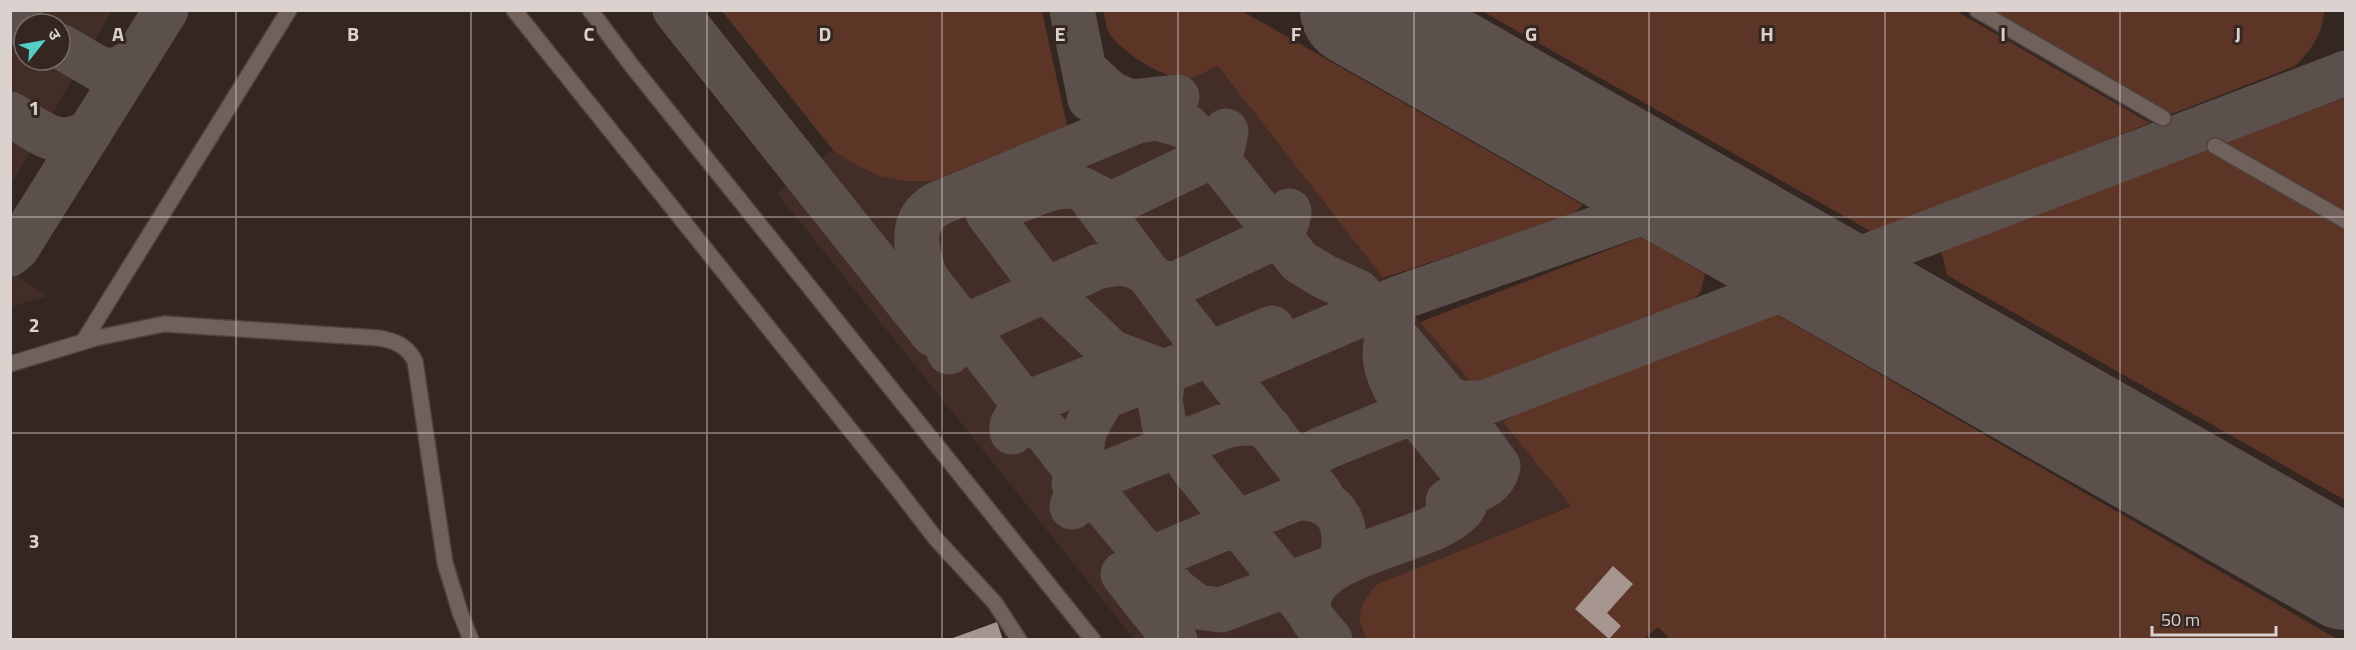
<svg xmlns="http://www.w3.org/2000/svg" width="2356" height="650" viewBox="0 0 2356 650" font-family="'Titillium Web','Noto Sans Devanagari',sans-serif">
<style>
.built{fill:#422e27;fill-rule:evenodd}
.green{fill:#5c3527}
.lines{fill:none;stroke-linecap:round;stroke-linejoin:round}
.taxiway{stroke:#5c504c;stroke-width:45}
.runway{stroke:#5c504c;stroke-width:112}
.building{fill:#a79690}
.minor-casing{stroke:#4d423e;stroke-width:18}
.minor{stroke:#70615b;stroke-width:15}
.grid{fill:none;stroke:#dbd2cf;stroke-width:1.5;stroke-opacity:0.55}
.grid-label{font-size:20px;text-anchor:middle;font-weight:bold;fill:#dbd2cf;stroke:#342722;stroke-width:6;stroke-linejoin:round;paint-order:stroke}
</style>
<rect width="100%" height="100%" fill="#342722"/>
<!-- built -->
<path class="built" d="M11,10l101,1 -101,174 -1,-174zM24,24h36v36h-36z
M1218,66l165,212 91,108 38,-12 13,34 -22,14 68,84 -193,78 -18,44 8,11h-234l-357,-446 56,-43 19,13 81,18z
M10,272h1l36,24 -36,11z"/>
<!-- green -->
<path class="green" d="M722,11h320l25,115 -134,55h-26l-28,-5 -27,-13 -19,-13z
M1103,11h139l341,194 -11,10 -189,63 -165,-212c-9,4 -20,10 -30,13 -18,4 -70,-29 -79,-46 -3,-6 -4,-16 -6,-22z
M1482,11h474l194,112 -276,110z
M1993,11l331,-1v1c-1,23 -13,39 -29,55l-123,48z
M2345,98v115l-122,-70z
M2207,149l138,80v271l-398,-225 -6,-25z
M1642,237l63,37 -4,17 -14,16 -175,67 -38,12 -54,-64z
M1771,311l566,328 -666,1 -13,-13 -15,13h-275c-15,-21 -7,-40 10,-56l193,-78 -68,-84 22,-14z"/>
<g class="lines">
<!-- taxiway -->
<path class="taxiway" d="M675,10l258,324
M1072,10l18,89
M10,17l14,8
M60,46l41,24h17l17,-10
M1085,70l25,23 20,9 47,-5
M10,114c30,17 46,37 80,18
M1009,175l-15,12 -5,10 -1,16 57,76 66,63 53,20 -4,28 4,24 28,43 117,145
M1088,193l93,125 140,177
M1003,207c21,-8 49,-24 72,-20 14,3 22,14 39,16l100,-48 9,-9 3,-15
M1613,222c26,-21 22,-41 2,-64
M1756,239c36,18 52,24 93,18
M10,254l7,-6 149,-238
M1151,278l13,6 14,-1 99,-47 10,-14 2,-11
M1789,292c39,-8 74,13 109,28
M949,352l7,-17 8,-8 133,-60c23,-5 30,-6 51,6
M1237,388l1,-11 5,-12 156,-67 245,-86c22,-5 40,-5 63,-2
M1447,398l13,5h24l862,-330
M1012,432v-7l11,-20 109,-44
M1307,479l2,-18 10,-11 103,-42 16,-3 17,2 43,59c-4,23 -30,27 -50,35
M1074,484l11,-2c-7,-41 -4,-50 19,-85l168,-69
M1072,507l5,-16 8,-9 137,-55c18,-5 30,-6 47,1
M1123,574l52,66
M1141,597c-3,-17 -1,-25 9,-38l147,-61c43,-2 55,32 42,67l-118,45 -24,-3 -22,-17 -90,-108 -160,-205c-9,-28 -17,-56 12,-73l200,-83 20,-3 29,8 28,29 86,107 25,15 33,15 97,115
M1330,640c-6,-8 -20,-21 -21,-30 -9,-60 130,-65 155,-104 6,-10 3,-21 2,-31l-71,-87c-15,-29 -11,-41 -2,-70"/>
<!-- runway -->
<path class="runway" d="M1356,10l990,564"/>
</g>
<!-- building -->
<path class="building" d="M1613,566l20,18 -26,29 14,13 -12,13 -34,-30z
M997,622l6,18h-52l-1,-1z"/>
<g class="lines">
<defs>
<path id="minor" d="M514,10l382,477 40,52 59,64 24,37
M590,10l42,56 461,574
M1977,10l186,108
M2215,146l131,75
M83,342l206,-332
M10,364l86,-26 68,-14 215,14c17,3 28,8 36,23l30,202 15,49 11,28"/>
</defs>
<!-- minor casing -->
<use href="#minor" class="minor-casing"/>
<!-- minor -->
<use href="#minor" class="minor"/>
</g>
<!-- grid -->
<path class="grid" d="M236,10v630M471,10v630M707,10v630M942,10v630M1178,10v630M1414,10v630M1649,10v630M1885,10v630M2120,10v630M10,217h2336M10,433h2336"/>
<g class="grid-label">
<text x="118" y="41">A</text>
<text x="353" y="41">B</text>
<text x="589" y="41">C</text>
<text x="825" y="41">D</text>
<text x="1060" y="41">E</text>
<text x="1296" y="41">F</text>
<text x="1531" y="41">G</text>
<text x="1767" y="41">H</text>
<text x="2003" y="41">I</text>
<text x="2238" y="41">J</text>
<text x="34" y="115">1</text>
<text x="34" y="332">2</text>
<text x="34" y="548">3</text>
</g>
<!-- border -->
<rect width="2356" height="650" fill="none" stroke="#dbd2cf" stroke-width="24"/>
<!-- north arrow -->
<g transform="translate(42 42) rotate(59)"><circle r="28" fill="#342722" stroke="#776b67" stroke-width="1.5"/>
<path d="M0-4.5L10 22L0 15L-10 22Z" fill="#54cdc7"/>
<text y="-9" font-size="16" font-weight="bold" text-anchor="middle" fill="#dbd2cf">उ</text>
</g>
<!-- scale -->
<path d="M2152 626v9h124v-9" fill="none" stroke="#dbd2cf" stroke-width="3"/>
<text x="2161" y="626" font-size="18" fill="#dbd2cf" stroke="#342722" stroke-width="4.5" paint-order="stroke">50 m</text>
</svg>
